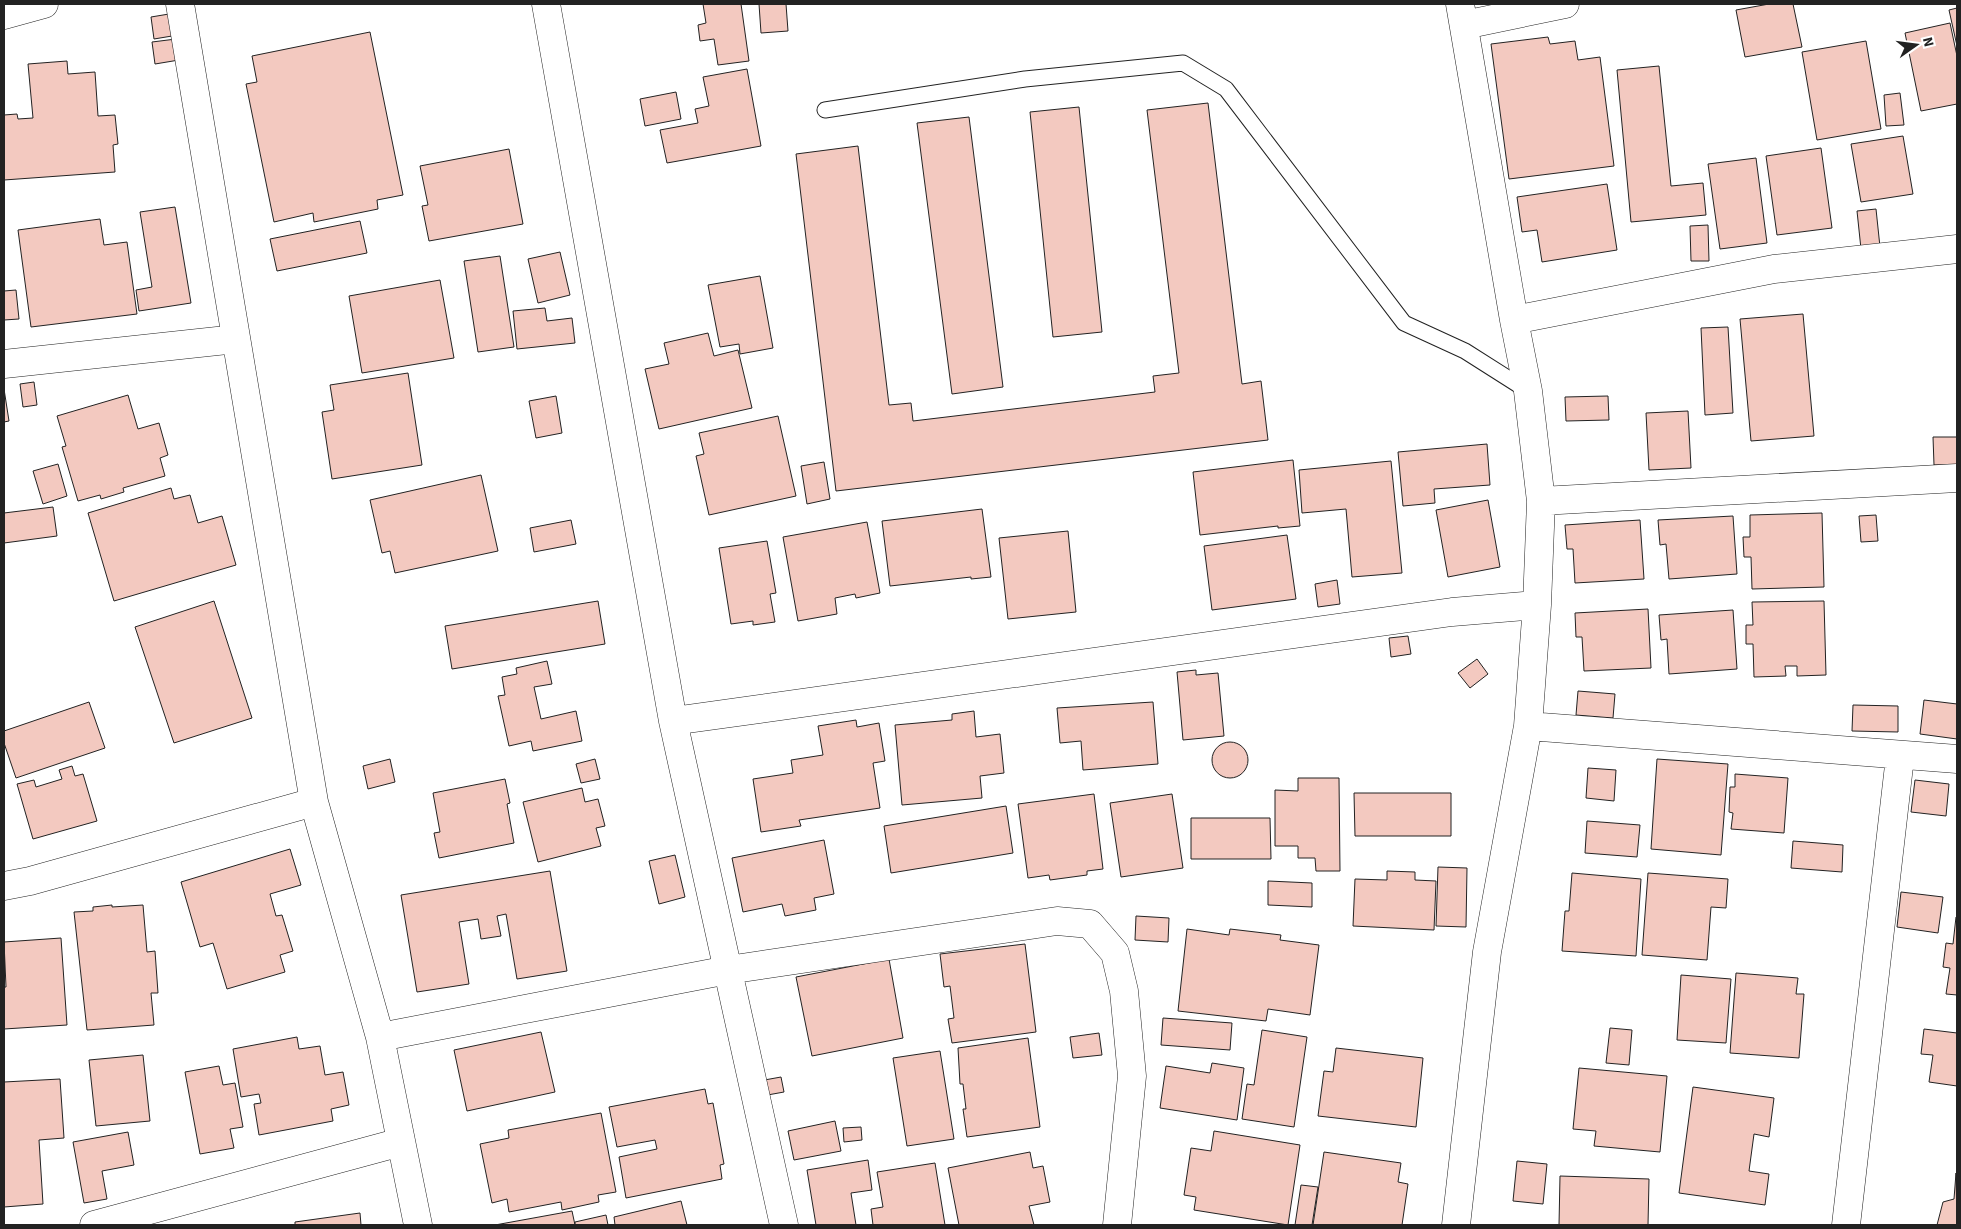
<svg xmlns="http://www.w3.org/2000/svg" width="1961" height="1229" viewBox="0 0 1961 1229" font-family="'Source Sans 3',sans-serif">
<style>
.building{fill:#f3c9c0;stroke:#222}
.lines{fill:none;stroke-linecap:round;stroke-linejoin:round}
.service-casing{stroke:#222;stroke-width:17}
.minor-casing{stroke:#222;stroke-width:29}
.service{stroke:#fff;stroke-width:15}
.minor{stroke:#fff;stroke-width:28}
</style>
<rect width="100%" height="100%" fill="#fff"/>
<!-- building -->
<path class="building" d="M703,4h38l8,57 -31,4 -4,-26 -14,2 -2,-16 8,-2z
M759,4h27l2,27 -27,2z
M1769,4h24l9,43 -57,10 -9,-47z
M1957,8v38l-8,-36z
M175,13l3,22 -24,4 -3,-22z
M1950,23l7,33v48l-36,7 -16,-78z
M370,32l33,163 -26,5 1,9 -64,13 -1,-9 -39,9 -28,-138 11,-2 -5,-26z
M1548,37l2,7 25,-3 3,19 22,-3 14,109 -105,13 -18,-135z
M176,39l3,21 -24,4 -3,-22z
M1866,41l15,88 -64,11 -15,-88z
M67,61l1,13 27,-2 3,44 17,-1 3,29 -5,1 2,27 -111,8v-65l13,-1 1,5 15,-1 -5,-54z
M1659,66l12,120 32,-3 3,32 -75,7 -14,-152z
M747,69l14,77 -94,17 -7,-33 38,-7 -3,-14 14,-3 -6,-29z
M676,92l5,27 -36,7 -5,-27z
M1900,93l4,32 -18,1 -2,-31z
M1208,103l34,281 19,-3 7,59 -432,51 -40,-337 62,-8 31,259 22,-2 2,18 242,-29 -2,-16 26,-3 -32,-263z
M1079,107l23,225 -49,5 -23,-225z
M969,117l34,270 -51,7 -35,-271z
M1903,136l10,58 -52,8 -10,-58z
M1821,148l11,80 -55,7 -11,-79z
M509,149l14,75 -94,17 -7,-35 6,-1 -8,-39z
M1756,158l11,85 -47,6 -12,-85z
M1607,184l10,66 -75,12 -5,-32 -15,2 -5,-35z
M175,207l16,96 -52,8 -3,-21 16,-3 -12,-75z
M1876,209l4,38 -19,2 -4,-38z
M100,219l4,26 23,-3 10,72 -106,13 -13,-97z
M360,221l7,32 -90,18 -7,-32z
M1708,225l1,36h-18l-1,-35z
M560,252l10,43 -32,8 -10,-44z
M500,256l14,91 -36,5 -14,-91z
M760,276l13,72 -33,6 -1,-10 -19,3 -12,-62z
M440,280l14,78 -92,15 -13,-77z
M16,290l3,29 -15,1v-29z
M545,308l2,13 25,-3 3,25 -58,6 -4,-38z
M1803,314l11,122 -63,5 -11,-122z
M1728,327l5,86 -28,2 -4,-87z
M708,333l6,23 24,-6 14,58 -93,21 -14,-60 24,-5 -5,-21z
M408,373l14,92 -90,14 -10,-67 12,-2 -4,-25z
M34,382l3,23 -14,2 -3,-23z
M4,389l5,32 -5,1z
M128,395l10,34 21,-6 9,32 -8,3 5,18 -42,12 1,4 -23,7 -1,-4 -22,6 -16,-54 4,-1 -9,-30z
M556,396l6,37 -26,5 -7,-37z
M1608,396l1,24 -43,1 -1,-24z
M1688,411l3,57 -42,2 -3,-57z
M778,416l18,80 -87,19 -13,-59 8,-2 -5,-21z
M1933,437h24v28h-23z
M1487,444l3,41 -56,4 1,14 -32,3 -5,-54z
M1293,460l7,66 -22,2v-2l-78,9 -7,-63z
M1391,461l11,112 -50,4 -6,-68 -44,4 -3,-43z
M824,462l6,37 -23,5 -6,-38z
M58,464l9,32 -24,8 -10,-33z
M481,475l17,76 -103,22 -5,-22 -8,2 -12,-53z
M171,488l3,11 16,-4 8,28 24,-7 14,49 -122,36 -26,-88z
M1488,500l12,67 -52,10 -12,-67z
M53,507l4,29 -53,7v-30z
M982,509l9,68 -20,2v-2l-81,9 -8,-65z
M1822,513l2,74 -72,2 -1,-32h-7l-1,-20h7v-22z
M1876,515l2,26 -17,1 -2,-26z
M1733,516l4,58 -68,5 -3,-35 -6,1 -2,-25z
M571,520l5,24 -42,8 -4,-24z
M1640,520l4,59 -69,4 -2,-34h-6l-2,-24z
M867,522l13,71 -24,5 -1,-4 -20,4 2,16 -39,7 -15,-84z
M1068,531l8,81 -68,7 -9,-81z
M1287,535l9,64 -84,11 -8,-64z
M767,541l9,52 -6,1 5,28 -22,3v-4l-22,3 -12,-76z
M1337,580l3,24 -22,3 -3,-23z
M214,601l38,117 -78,25 -39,-116z
M598,601l7,43 -153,25 -7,-43z
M1824,601l2,74 -29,1v-10h-12l1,10 -32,1 -1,-33h-7v-19h7l-1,-23z
M1648,609l3,59 -67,3 -2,-34h-6l-1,-24z
M1733,610l4,59 -68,5 -2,-35 -6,1 -2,-25z
M1408,636l3,18 -20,3 -2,-19z
M1477,659l11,15 -18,14 -12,-15z
M547,661l5,23 -18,3 7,32 35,-8 6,30 -49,10 -2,-10 -22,5 -11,-50 7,-1 -3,-18 15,-3 -1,-6z
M1196,670v5l22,-2 6,63 -41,4 -6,-68z
M1578,691l37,3 -2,24 -37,-3z
M1924,700l33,4v35l-37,-5z
M89,702l16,46 -89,30 -12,-35v-12z
M1153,702l5,62 -75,6 -2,-29 -21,2 -3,-35z
M1853,705l45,1v26l-46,-1z
M974,711l2,26 24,-3 4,39 -24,3 2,22 -80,7 -7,-80 57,-5v-6z
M856,720l1,7 22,-4 6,38 -12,2 7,45 -81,12 2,6 -40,6 -8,-53 40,-6 -2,-13 32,-5 -5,-29z
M1212 760a18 18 0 1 1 36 0a18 18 0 1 1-36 0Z
M390,759l5,23 -27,7 -5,-23z
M595,759l5,20 -19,4 -5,-19z
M1657,759l71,5 -7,91 -70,-6z
M72,766l3,10 8,-2 14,47 -64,18 -16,-55 17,-4 2,7 26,-8 -3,-9z
M1588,768l28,2 -2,31 -28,-3z
M1735,774l53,4 -4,55 -53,-4 2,-16 -4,-1 1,-25h5z
M1298,778h41l1,93h-24l-1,-13h-17v-12h-23v-56l23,1z
M505,779l5,24 -3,1 7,39 -75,15 -5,-25 6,-1 -7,-39z
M1915,780l34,4 -3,32 -35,-4z
M582,788l3,14 13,-3 7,27 -9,2 5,18 -63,16 -15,-60z
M1354,793h97v43h-96z
M1094,794l9,75 -16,2v4l-37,5 -1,-5 -21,3 -10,-74z
M1172,794l11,74 -62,9 -11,-74z
M1006,806l7,47 -122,20 -7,-47z
M1191,818h79l1,41h-80z
M1587,821l53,4 -3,32 -52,-4z
M824,840l10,54 -20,4 2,12 -31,6 -3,-12 -39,8 -11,-54z
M1793,841l50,4 -1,27 -51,-4z
M290,849l11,36 -31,9 6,22 6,-1 11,36 -13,4 5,17 -58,17 -14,-46 -13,4 -19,-65z
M675,855l10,42 -26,7 -10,-43z
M1438,867l29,1 -1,59 -30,-1z
M550,871l17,100 -50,8 -11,-65 -9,2 4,20 -20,3 -3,-20 -19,3 10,62 -52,8 -16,-97z
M1387,871l28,1v8l21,1 -2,49 -81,-4 2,-47 32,1z
M1572,873l69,6 -5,77 -74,-5 3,-40h4z
M1648,873l80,6 -2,29 -15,-1 -4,53 -65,-5z
M1268,881l44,2v24l-44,-2z
M1901,892l42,5 -5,36 -41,-6z
M112,905v2l31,-2 4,47 8,-1 3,42h-7l3,32 -67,5 -13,-118 19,-1v-4z
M1136,916l33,2 -1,24 -33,-2z
M1956,917h1v78l-11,-1 4,-26 -7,-1 3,-24 7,1z
M1187,929l42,6 1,-6 51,6 -1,5 39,5 -9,70 -42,-6 -2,12 -88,-10z
M61,938l6,87 -63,4v-42h2l-2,-45z
M1025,944l11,88 -84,11 -4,-24 6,-1 -4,-32 -6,1 -4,-33z
M889,959l14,79 -91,18 -16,-79z
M1736,973l62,5 -2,16h8l-5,64 -69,-5z
M1681,975l50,4 -5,64 -49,-3z
M1163,1018l69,5 -2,27 -69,-5z
M1610,1028l22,2 -3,35 -23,-2z
M1924,1029l33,4v53l-28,-4 4,-27 -12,-1z
M1262,1030l45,7 -13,90 -52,-8 5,-35 7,1z
M541,1032l14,60 -88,19 -13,-61z
M1099,1033l3,22 -29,3 -3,-21z
M297,1037l2,12 21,-3 5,29 18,-3 6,33 -18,4 2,12 -74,14 -5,-31 7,-1 -2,-9 -18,3 -8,-48z
M1028,1038l12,89 -73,10 -4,-28h3l-3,-25h-3l-2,-36z
M1336,1048l87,10 -7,69 -98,-11 6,-45 9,1z
M940,1051l14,88 -47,7 -14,-88z
M143,1055l7,66 -54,5 -7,-66z
M1212,1063l32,5 -7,52 -77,-12 6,-42 44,7z
M219,1066l4,19 12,-2 8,44 -13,2 4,19 -34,6 -15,-82z
M1579,1068l88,8 -7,76 -66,-6 2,-15 -23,-2z
M781,1077l3,15 -22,4 -3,-15z
M60,1079l4,59 -25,2 4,64 -39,3v-125z
M1693,1087l81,11 -5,39 -15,-3 -5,37 20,3 -4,31 -86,-12z
M705,1089l3,15 5,-1 11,61 -4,1 2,14 -96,19 -7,-41 38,-8 -2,-9 -38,7 -8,-40z
M601,1113l15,79 -18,3 1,7 -37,8 -1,-8 -52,10 -2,-13 -15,4 -12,-59 29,-6 -1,-8z
M835,1121l6,30 -47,9 -6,-29z
M861,1127l1,13 -18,2 -1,-14z
M1214,1131l86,14 -12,80 -94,-15 2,-13 -12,-2 7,-47 20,3z
M128,1132l6,33 -32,6 5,28 -23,4 -11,-61z
M1030,1152l3,16 10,-2 7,36 -21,4 5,19h-75l-11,-57z
M1324,1152l77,11 -3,19 10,2 -6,41h-89z
M868,1160l4,30 -21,3 5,32h-40l-9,-55z
M1517,1161l30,3 -4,40 -30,-3z
M935,1163l10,62h-72l-2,-16 12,-2 -6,-35z
M1956,1173l1,52h-20l6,-23 11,-3z
M1560,1176l89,3 -1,46h-89z
M1301,1185l17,2 -6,38h-17z
M681,1201l6,24h-72l-1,-8z
M572,1211l3,14h-80z
M360,1213l1,12h-66v-3z
M606,1215l2,10h-33v-3z"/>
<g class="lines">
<defs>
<path id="service" d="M825,110l200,-31 158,-16 43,26 178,234 61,28 63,40"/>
<path id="minor" d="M180,4l134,798 66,235 38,188
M546,4l127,717 111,504
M4,15l40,-11
M1464,25l101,-21
M1514,320l260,-51 183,-20
M4,364l232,-25
M1541,501l416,-23
M673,721l779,-109 85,-7
M1528,726l429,33
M4,886l26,-5 284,-79
M380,1037l348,-67 329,-49 33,3 25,29 9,38 8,85 -15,149
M94,1225l307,-83
M1456,1225l31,-273 41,-226 9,-121 4,-104 -13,-110 -14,-71 -54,-316
M1846,1225l54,-468"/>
</defs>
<!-- service casing -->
<use href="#service" class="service-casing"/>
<!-- minor casing -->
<use href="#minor" class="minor-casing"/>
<!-- service -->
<use href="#service" class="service"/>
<!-- minor -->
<use href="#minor" class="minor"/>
</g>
<!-- border -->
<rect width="1961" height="1229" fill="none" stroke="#222222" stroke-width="10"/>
<!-- north arrow -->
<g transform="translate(1916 45) rotate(76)" stroke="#ffffff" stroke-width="4" paint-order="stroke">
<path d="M0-4L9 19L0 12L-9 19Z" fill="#222222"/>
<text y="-8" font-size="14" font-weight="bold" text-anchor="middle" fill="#222222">N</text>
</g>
</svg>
